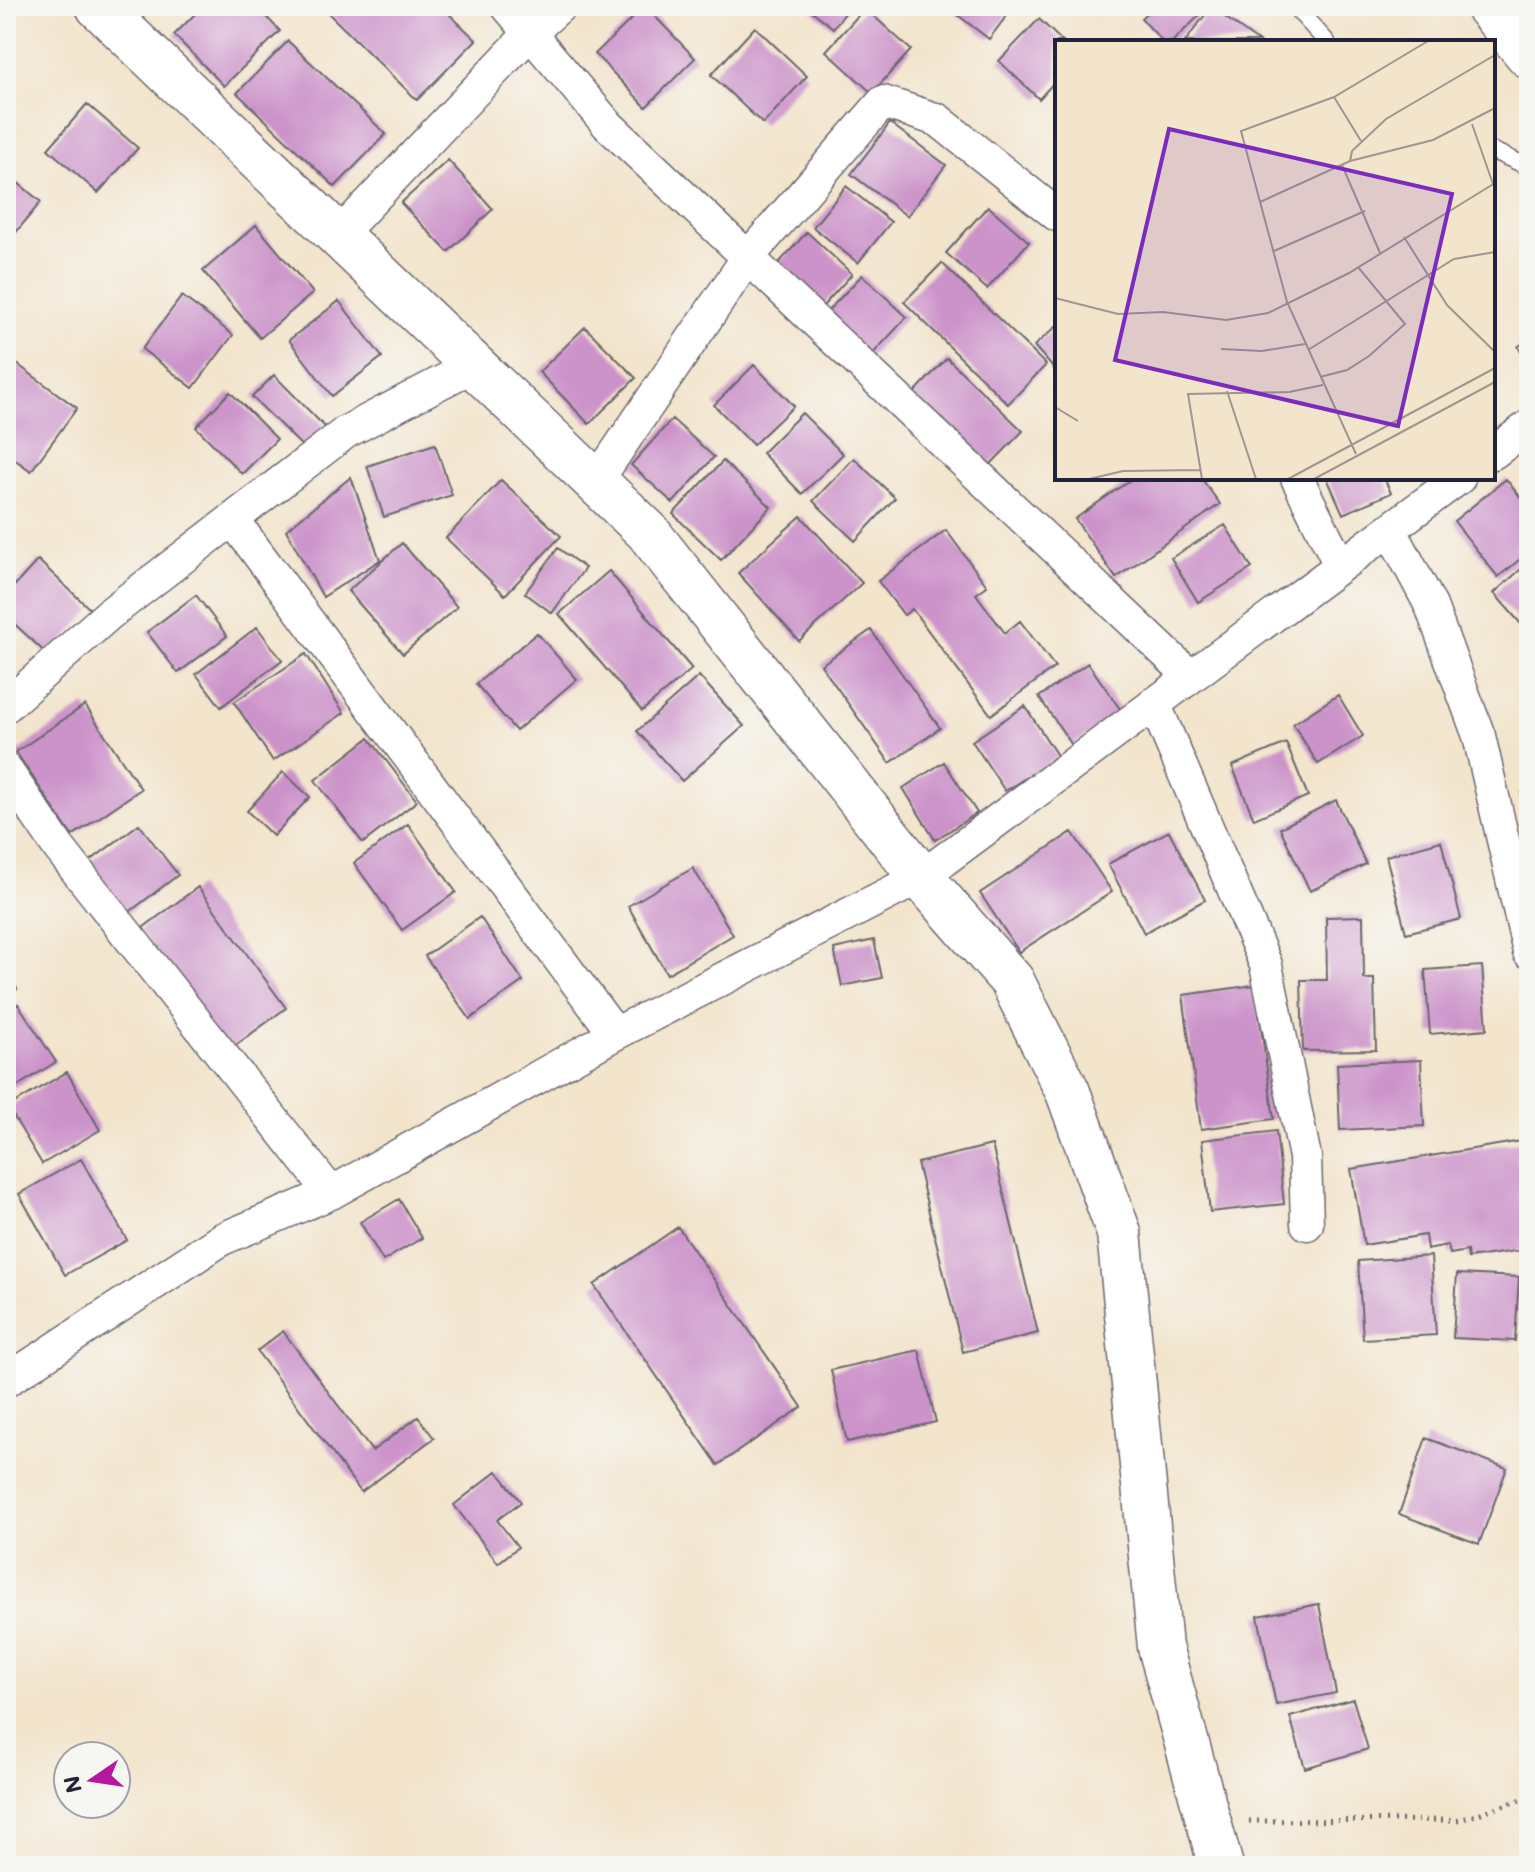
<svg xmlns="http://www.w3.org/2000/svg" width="1535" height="1872" viewBox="0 0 1535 1872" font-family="Mali,sans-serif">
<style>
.building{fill:#cc93ca}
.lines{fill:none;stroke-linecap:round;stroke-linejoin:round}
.lane-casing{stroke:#6b666e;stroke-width:19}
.street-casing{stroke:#6b666e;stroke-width:35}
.secondary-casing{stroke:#6b666e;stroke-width:47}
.highway-casing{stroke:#6b666e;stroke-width:47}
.path{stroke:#6b666e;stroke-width:5;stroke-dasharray:2 6;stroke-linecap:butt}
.lane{stroke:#fff;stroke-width:16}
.street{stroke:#fff;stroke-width:32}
.secondary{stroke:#fff;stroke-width:44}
.highway{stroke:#fff;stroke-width:44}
.inset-road{fill:none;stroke:#9f9692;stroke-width:2}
.view{fill:#7b2cbf;fill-opacity:0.15;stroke:#7b2cbf;stroke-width:4}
.inset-edge{fill:none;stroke:#22223b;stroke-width:4}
</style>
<rect width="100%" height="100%" fill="#f6f6f2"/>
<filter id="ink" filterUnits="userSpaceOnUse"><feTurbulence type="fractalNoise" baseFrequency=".0125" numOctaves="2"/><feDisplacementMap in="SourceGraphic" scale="16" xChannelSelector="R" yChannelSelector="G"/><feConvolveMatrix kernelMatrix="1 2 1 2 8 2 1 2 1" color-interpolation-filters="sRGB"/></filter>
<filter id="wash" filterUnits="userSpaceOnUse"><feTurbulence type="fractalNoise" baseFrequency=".006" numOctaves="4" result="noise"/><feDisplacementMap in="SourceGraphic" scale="32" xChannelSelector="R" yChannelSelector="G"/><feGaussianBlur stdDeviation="1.8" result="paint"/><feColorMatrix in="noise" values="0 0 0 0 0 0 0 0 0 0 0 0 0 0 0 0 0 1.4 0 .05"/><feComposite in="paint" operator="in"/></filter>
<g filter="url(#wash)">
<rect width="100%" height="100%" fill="#f3e4cc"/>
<g id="blocks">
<!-- building -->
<path class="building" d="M203,6h53l24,25 -56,55 -50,-51z
M329,6h112l35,34 -59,60 -92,-90z
M645,6l50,52 -49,49 -51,-53z
M806,6h45l-18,22z
M946,6h68l-25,33z
M1154,6h45l5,5 -32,31h-9l-22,-24z
M1211,7l48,35h-74z
M865,8l46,42 -39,43 -46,-42z
M1039,19l24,23h-6v37l-18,20 -40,-38z
M755,27l52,49 -44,48 -52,-49z
M288,41l98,93 -51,53 -98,-94z
M87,104l51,44 -40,45 -50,-44z
M890,123l56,42 -39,51 -56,-42z
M448,160l45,49 -45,43 -47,-49z
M6,173l35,29 -29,35 -6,-5z
M846,186l45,36 -33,41 -45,-36z
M988,206l41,36 -42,47 -41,-36z
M256,225l57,68 -53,45 -57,-67z
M807,232l45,42 -38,42 -46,-41z
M942,263l104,102 -38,39 -104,-102z
M862,275l45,42 -38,41 -46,-42z
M182,296l51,39 -40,53 -51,-39z
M339,301l43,56 -50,39 -43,-56z
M1057,326v46l-23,-26z
M585,327l51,51 -47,46 -50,-52z
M1529,338v23l-11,-14z
M6,356l71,52 -46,63 -25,-18z
M947,358l76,73 -35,36 -76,-72z
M754,365l40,41 -41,39 -39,-40z
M274,375l54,55 -21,21 -55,-54z
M230,392l47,47 -35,35 -46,-47z
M802,413l41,41 -41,40 -40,-41z
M672,419l42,38 -41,46 -42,-38z
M435,444l17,51 -68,22 -17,-51z
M854,458l41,40 -40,43 -42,-40z
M723,461l48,46 -50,53 -48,-46z
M351,477l29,83 -57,37 -37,-67z
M1133,478h68l19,26 -104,74 -41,-59z
M1327,478h57l7,15 -48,21z
M1506,479l23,29v44l-31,25 -44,-56z
M501,480l60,56 -56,59 -59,-57z
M801,516l61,67 -63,58 -61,-68z
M1225,525l27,43 -54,34 -27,-44z
M946,530l41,56 -11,8 29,39 15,-12 35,46 -64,48 -79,-106 -8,6 -26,-34z
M402,543l55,64 -54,47 -55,-63z
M558,548l27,20 -33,45 -27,-20z
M38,560l53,50 -42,46 -43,-40v-21z
M1529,562v71l-35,-40z
M609,571l83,98 -50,42 -83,-97z
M196,595l31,41 -49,37 -31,-41z
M257,627l25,33 -61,47 -25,-33z
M871,630l69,98 -50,35 -69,-98z
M537,633l40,46 -61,52 -40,-47z
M306,654l38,59 -71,48 -39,-59z
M1088,663l34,49 -50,33 -33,-48z
M699,676l45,50 -62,55 -45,-50z
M1338,695l25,41 -45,28 -25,-40z
M85,705l56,84 -69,47 -56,-84z
M1025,706l33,51 -53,34 -33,-50z
M369,738l48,63 -54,42 -48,-63z
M1286,743l22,53 -54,23 -22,-53z
M944,762l33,51 -42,27 -32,-52z
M283,772l27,25 -37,39 -26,-25z
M1529,791v34h-1l-7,-32z
M1336,800l30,64 -56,27 -30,-63z
M139,824l39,51 -50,38 -39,-51z
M408,824l48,68 -54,38 -48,-67z
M1169,831l36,69 -61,33 -36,-69z
M1072,832l40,60 -93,60 -39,-59z
M1441,841l20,78 -55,14 -20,-77z
M693,868l40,67 -66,39 -39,-68z
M198,887l88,121 -58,43 -88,-121z
M1363,916l1,63h10l2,71 -73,1 -2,-71h26l-1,-63z
M480,917l43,64 -53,38 -45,-63z
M874,940l8,38 -40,8 -8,-37z
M1482,966l5,63 -57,5 -5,-64z
M6,970l11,19 -11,7z
M1255,985l19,134 -73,10 -18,-134z
M18,1004l38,58 -50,31v-81z
M1421,1060l3,66 -84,4 -3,-66z
M67,1072l33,58 -58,34 -34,-57z
M1276,1131l8,73 -74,8 -8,-72z
M1528,1140l1,109 -61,9 -1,-7 -17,3 -2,-9 -21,4 -2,-14 -61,10 -13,-76z
M992,1145l46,188 -75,19 -46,-189z
M81,1159l46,81 -62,35 -46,-81z
M399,1199l23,39 -39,23 -23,-39z
M678,1227l124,180 -84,58 -124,-180z
M1431,1256l5,79 -73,4 -5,-78z
M1457,1274l62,3 -4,64 -62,-3z
M283,1331l89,120 46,-34 16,21 -73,54 -104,-141z
M919,1350l17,72 -89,20 -16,-72z
M1426,1438l81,30 -28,76 -80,-30z
M497,1471l24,31 -24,18 21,27 -20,16 -44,-58z
M1319,1604l17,89 -60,12 -18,-89z
M1353,1699l15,50 -63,19 -15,-51z"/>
</g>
</g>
<g filter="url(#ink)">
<use href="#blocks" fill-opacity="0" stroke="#6b666e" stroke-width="2"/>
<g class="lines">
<defs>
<path id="lane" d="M1294,6l33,36
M1493,151l36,16"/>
<path id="street" d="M507,6l101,119 582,551
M338,236l192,-203 30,-27
M1493,453l36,-27
M1297,478l43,87
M596,482l152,-225 135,-155 55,18 119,95
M233,520l382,514
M1390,529l41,77 48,130 50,216
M1154,703l112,262 39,192 2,67
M6,706l102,-91 238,-183 128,-67
M6,770l53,78 272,345
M6,1381l216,-142 109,-46 284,-159 306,-157 538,-399"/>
<path id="secondary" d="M98,6l549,525 274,346 91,104 56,111 51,141 41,414 61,219"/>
<path id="highway" d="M1487,6l42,50"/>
</defs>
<!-- lane casing -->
<use href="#lane" class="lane-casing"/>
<!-- street casing -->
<use href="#street" class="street-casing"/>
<!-- secondary casing -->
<use href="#secondary" class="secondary-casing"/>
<!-- highway casing -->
<use href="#highway" class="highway-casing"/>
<!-- path -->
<path class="path" d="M1249,1821l211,-1 69,-23"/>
<!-- lane -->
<use href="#lane" class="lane"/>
<!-- street -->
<use href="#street" class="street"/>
<!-- secondary -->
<use href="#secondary" class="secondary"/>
<!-- highway -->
<use href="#highway" class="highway"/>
</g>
</g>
<!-- overview -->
<g transform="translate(1055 40)">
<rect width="440" height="440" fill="#f3e4cc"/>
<path class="inset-road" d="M279,57l27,44M417,84l21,60M295,121l2,-10 34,-32 109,-64M287,125l38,88M205,162l90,-41 83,-21 62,-32M349,197l43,68 48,47M219,211l91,-40M0,258l63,16 45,-2 63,8 42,-7 81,-40 146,-90M166,309l41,2 43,-7M253,310l146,-91 41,-7M265,337l27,-7 22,-14 36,-32 -47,-57M172,351l29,88M0,367l23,14M301,414l-69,-152 -46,-171 93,-34 94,-56M34,439l34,-8 77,-1M147,439l-14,-85 101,-2 34,-7M233,439l207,-111M259,439l181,-97"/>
<path class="view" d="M114,89l283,65 -54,232 -283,-66z"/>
<rect width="440" height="440" class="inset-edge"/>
</g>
<!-- margin -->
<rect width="1535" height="1872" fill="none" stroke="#f6f6f2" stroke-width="32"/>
<!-- north arrow -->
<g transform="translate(92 1780) rotate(257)"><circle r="38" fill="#f6f6f2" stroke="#a1a1a9" stroke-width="2"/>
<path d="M0-6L14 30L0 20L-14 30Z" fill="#b5179e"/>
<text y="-12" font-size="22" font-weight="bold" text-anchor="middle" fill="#22223b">N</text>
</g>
</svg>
